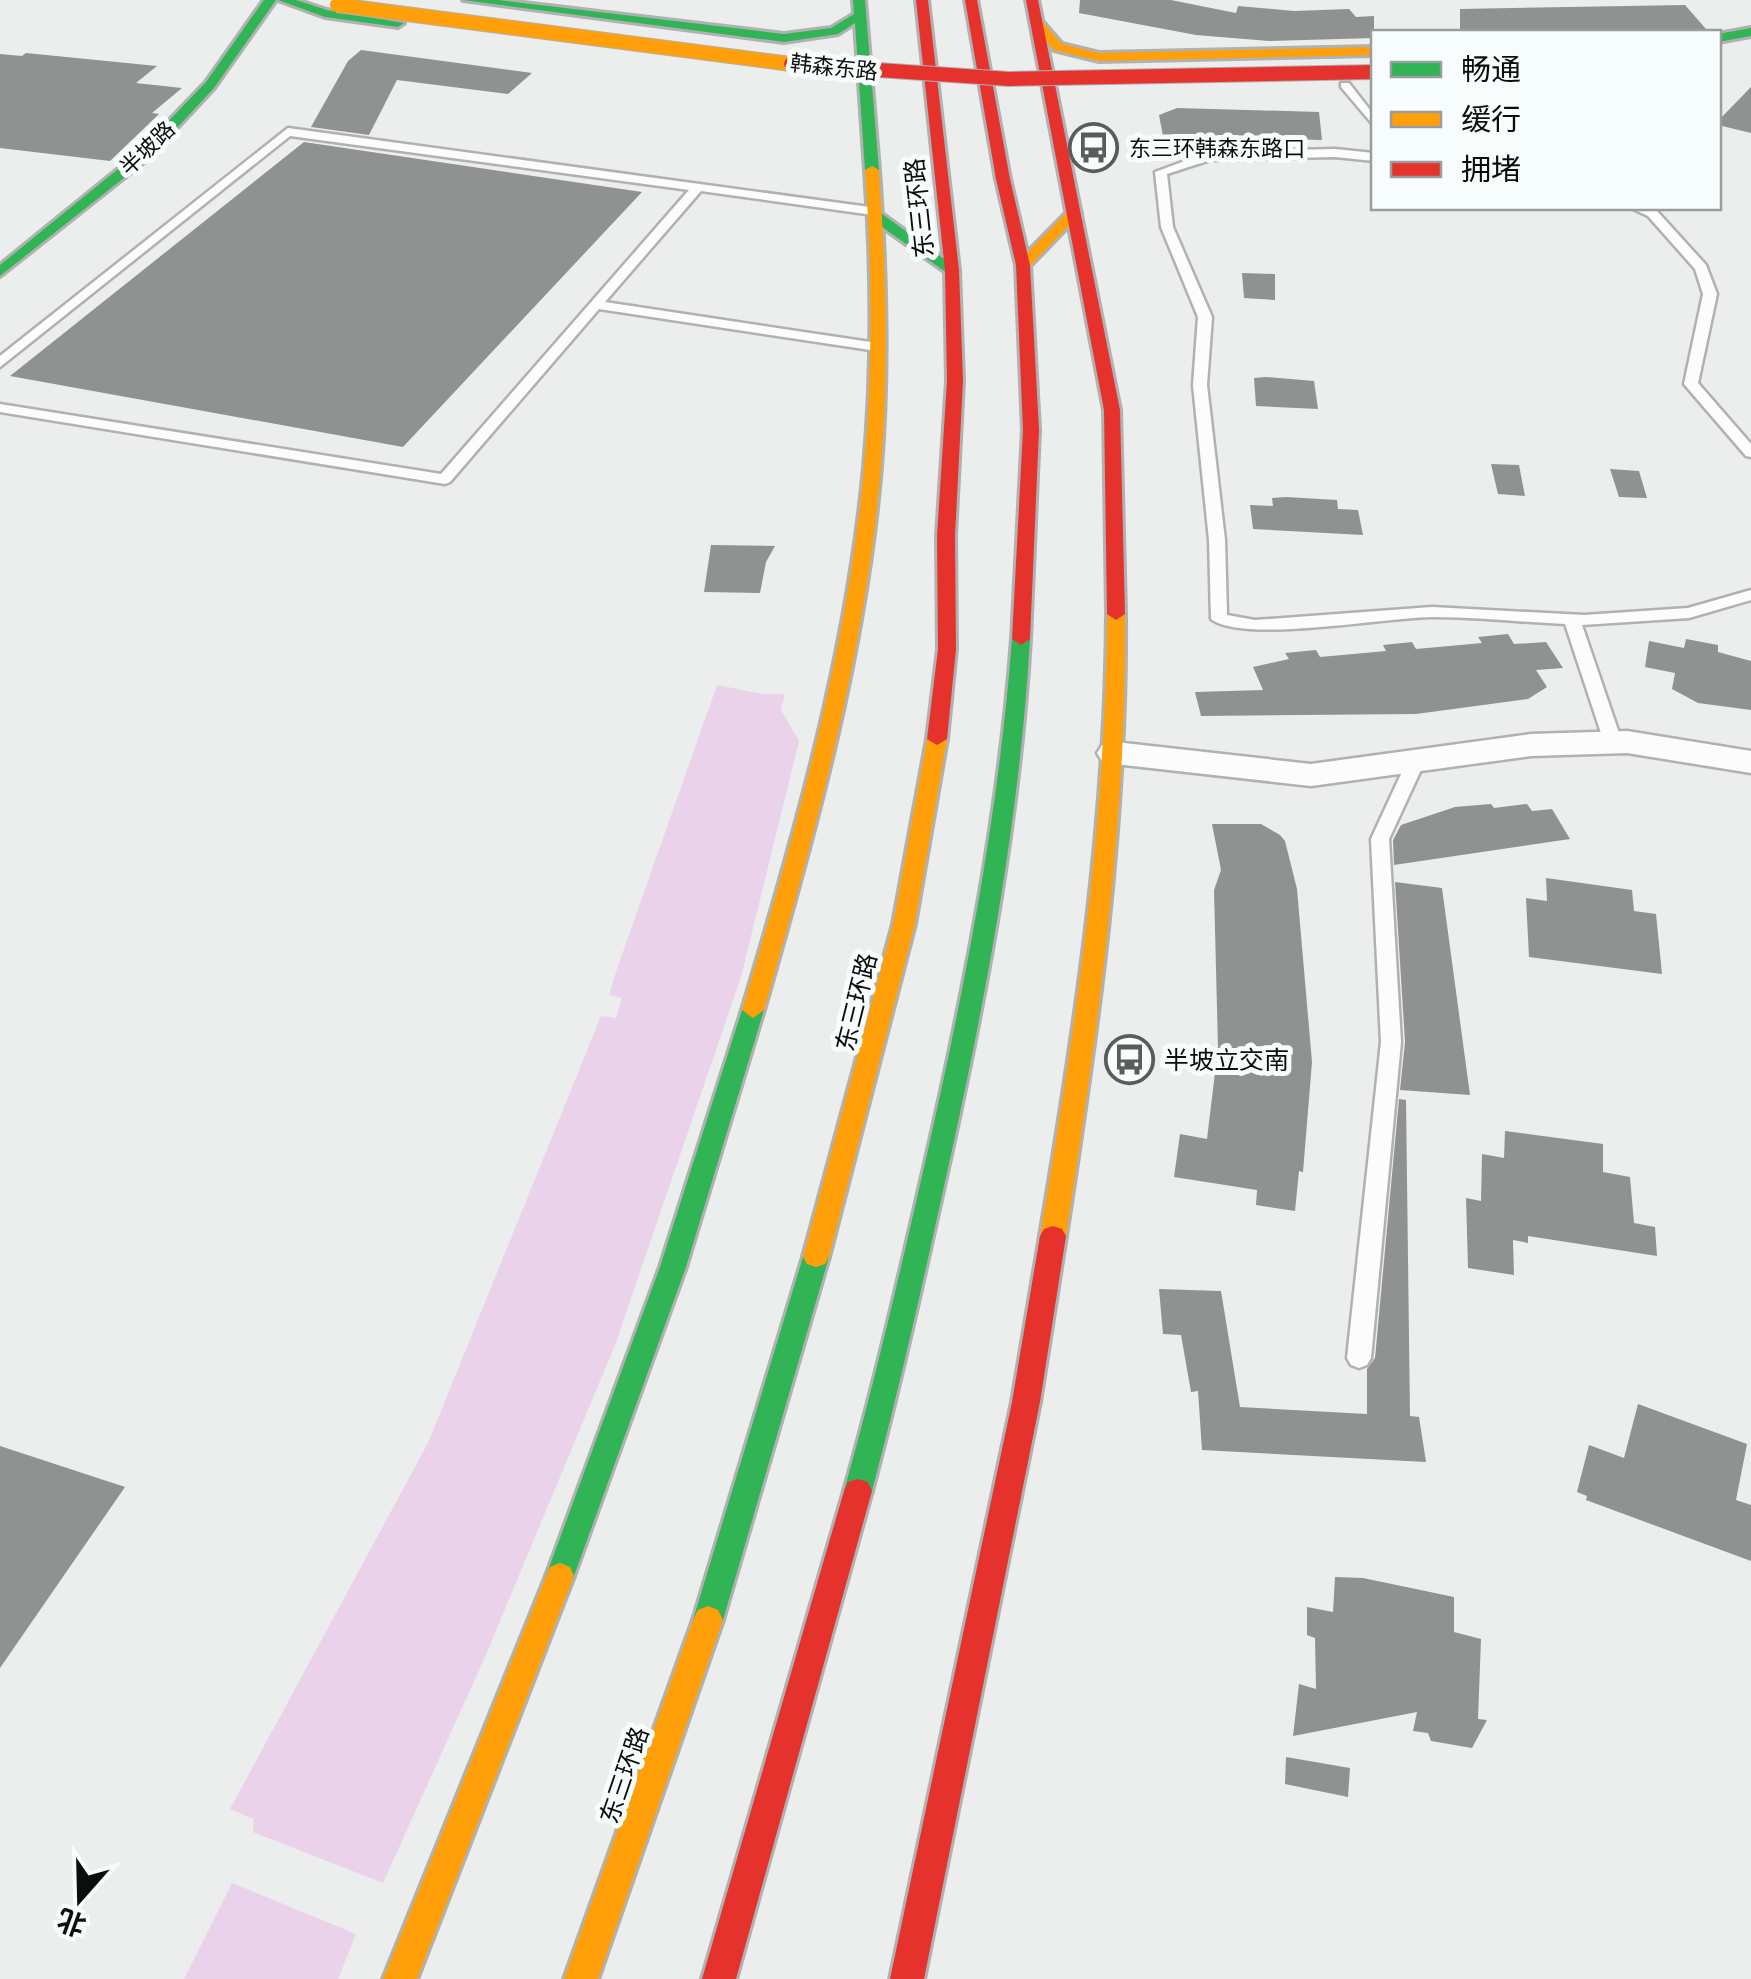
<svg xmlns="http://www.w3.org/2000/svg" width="1751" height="1979" viewBox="0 0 1751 1979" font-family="'Work Sans','Noto Sans SC',sans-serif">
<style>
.green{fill:#ead2eb}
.building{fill:#909292}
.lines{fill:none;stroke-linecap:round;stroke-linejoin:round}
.lane-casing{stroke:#b0b2b1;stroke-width:5}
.street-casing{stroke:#b0b2b1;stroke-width:5}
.fast-casing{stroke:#b0b2b1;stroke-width:6}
.slow-casing{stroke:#b0b2b1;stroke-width:6}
.jam-casing{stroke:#b0b2b1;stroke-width:6}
.lane{fill:#fcfcfc;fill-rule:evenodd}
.street{fill:#fcfcfc;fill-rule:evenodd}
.fast{fill:#30b455;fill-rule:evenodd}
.slow{fill:#ff9f0a;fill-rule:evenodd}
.jam{fill:#e5322d;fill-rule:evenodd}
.slow-bridge-casing{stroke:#b0b2b1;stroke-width:16;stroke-linecap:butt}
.jam-bridge-casing{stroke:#b0b2b1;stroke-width:16;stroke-linecap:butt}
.slow-bridge{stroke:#ff9f0a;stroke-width:14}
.jam-bridge{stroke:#e5322d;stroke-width:14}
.labels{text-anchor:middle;stroke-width:10;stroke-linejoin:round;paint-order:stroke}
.far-street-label{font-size:22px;fill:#0c0e0e;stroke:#f7fcfc}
.far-poi-label{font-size:22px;fill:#0c0e0e;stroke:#f7fcfc;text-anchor:start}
.street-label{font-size:25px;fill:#0c0e0e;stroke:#f7fcfc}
.poi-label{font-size:25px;fill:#0c0e0e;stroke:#f7fcfc;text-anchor:start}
</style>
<rect width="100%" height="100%" fill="#ebeeed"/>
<!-- green -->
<path class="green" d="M717,685l46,9h22l-4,16 18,31 -58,236 -126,368 -130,312 -102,226 -130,-51 1,-13 -24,-10 198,-366 173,-427 15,2 6,-20 -13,-3 9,-29z
M232,1883l124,51 -18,45h-154z"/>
<!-- building -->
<path class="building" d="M1080,0h91l65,13 2,-7 56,5 55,-2 7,8 18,-1v22l-105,3 -73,-6 -117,-22z
M1685,5l21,24 -3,3h-243v-23z
M361,50l171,23 -24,21 -111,-14 -28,55 -58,-8 37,-66z
M26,53l131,13 -21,17 46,5 -30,25 7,1 -49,47 -110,-13v-94l22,2z
M1751,87v46l-33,-8v-4z
M1177,108l142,4 3,28 -159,-4 -4,-21z
M304,142l338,50 -239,255 -393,-71z
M1242,273l33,1v26l-31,-2z
M1266,377l48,4 4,28 -62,-3 -2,-28z
M1491,464l28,1 6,31 -27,-2z
M1610,469l29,2 8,27 -28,-1z
M1286,497l51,3 1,9 20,1 5,25 -110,-6 -3,-24 23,1 -1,-8z
M711,545l64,1 -9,16 -6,31 -56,-1z
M1508,634l6,10 32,-2 17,26 -27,2 11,17 -19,12 -112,15 -215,2 -6,-24 68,-2 -10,-23 36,-8 -4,-6 31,-3 4,7 66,-6 -3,-6 29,-3 4,7 66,-6 -4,-6z
M1686,639l32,6v7l33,9v49l-53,-7 -26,-14 3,-16 -30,-6 4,-26 35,7z
M1491,804l3,4 33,-4 5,7 20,-2 18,30 -176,26 -1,-25 8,-15 54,-18z
M1212,824h49l19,11 5,6 12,48 15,173 -9,110 -4,-1 -4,40 -39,-6 1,-15 -83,-13 6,-43 27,5 11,-91 -4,-158 7,-20z
M1546,878l86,12 2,21 22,3 6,60 -133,-17 -3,-59 21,3z
M1395,882l47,6 28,207 -70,-5 5,-48z
M1399,1099l7,1 4,316 9,1 7,45 -224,-12 -4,-59 -7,1 -10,-57 -18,-1 -4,-45 62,2 19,116 127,7v-45l8,-11z
M1505,1131l98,13v28l27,5 4,46 21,4 2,29 -129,-20v7l-15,-3 1,35 -46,-7 -2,-70 15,3 1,-47 22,4z
M1638,1404l109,40 -11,56 15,5v56l-165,-61 1,-4 -10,-4 12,-47 35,13z
M0,1446l125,41 -125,181z
M1335,1577l28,1 91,19v35l27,7 -3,80 9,1 -15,28 -41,-7 -3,-8 -15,-2 4,-19 -124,24 6,-52 17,5 -1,-51 -8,-3v-28l26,5z
M1286,1757l64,11 -2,29 -63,-13z"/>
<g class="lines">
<defs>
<path id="lane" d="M1341,83h8l25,32v11l-33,-39z
M288,128l589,80v6l-4,1 -172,-24 -96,111 272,41 7,4 -7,4 -278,-42 -149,173 -5,2 -445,-72v-8l441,70 248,-284 -399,-54 -290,231v-11z
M1335,149l39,4v8l-39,-4 -125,3 -43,14 6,53 39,90 -5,68 18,155 2,75 28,5 177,-13 152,8 104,-7 63,-18v10l-62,18 -107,7 40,117 -3,4 -6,1 -9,-5 -39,-118c-44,-2 -88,-7 -132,-7 -47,0 -189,27 -222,2l-2,-79 -16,-155 5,-68 -37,-90 -6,-55 54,-20z
M1631,208l25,2 50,55 11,29 -19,89 53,61v13l-5,-1 -62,-72 19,-90 -8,-25 -47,-53z
M1417,753l9,6 -37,80 12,203 -30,316 -4,7 -8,3 -8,-3 -4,-7 34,-316 -10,-203 37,-80z"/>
<path id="street" d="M1627,731l124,20v22l-124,-20 -96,3 -220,30 -196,-22 -13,-3 -5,-8 5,-8 13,-3 196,22 220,-30z"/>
<path id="fast" d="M264,0h12l-62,88 -65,70 -149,118v-11l139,-113 67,-70z
M278,0h18l31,10 77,13 -6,4 -73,-10z
M463,0h35l286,34 47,-6 23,-14 -1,-14h12l14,170 -7,4 -7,-4 -10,-147 -17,11 -54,8z
M1751,28v8l-33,6v-8z
M868,211h10l81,59 -12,3 -79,-56z
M1021,633l9,6c-10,173 -41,342 -78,511 -25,114 -50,228 -80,341l-4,9 -10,3 -10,-3 -4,-9c32,-113 58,-227 84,-341 38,-169 71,-338 84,-511z
M753,1002l11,8 -78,257 -112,309 -4,9 -10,4 -10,-4 -4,-9 114,-309 82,-257z
M816,1247l9,3 4,7 -106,363 -5,10 -10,4 -10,-4 -5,-10 110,-363 4,-7z"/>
<path id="slow" d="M1033,20h8l21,24 37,9 275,-6v8l-275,6 -45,-11 -21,-24z
M872,166l7,4c7,99 10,198 2,297 -15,185 -66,366 -117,543l-11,8 -11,-8c53,-177 105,-358 122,-543 9,-99 8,-198 1,-297z
M1069,210l12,3 -53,55h-10v-6z
M1116,608l9,6c2,210 -27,415 -59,622l-4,7 -9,3 -9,-3 -4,-7c35,-207 66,-412 67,-622z
M937,733l10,6 -32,185 -86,333 -4,7 -9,3 -9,-3 -4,-7 90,-333 34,-185z
M560,1563l10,4 4,9 -157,403h-34l163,-403 4,-9z
M708,1606l10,4 5,10 -125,359h-34l129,-359 5,-10z"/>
<path id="jam" d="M916,0h12l31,270 4,111 -8,155 1,113 -9,90 -10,6 -10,-6 11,-90 -1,-113 10,-155 -2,-111z
M965,0h12l33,179 20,86 9,165 -9,209 -9,6 -9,-6 11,-209 -7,-165 -20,-86z
M1026,0h12l82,410 5,204 -9,6 -9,-6 -3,-204z
M1053,1226l9,3 4,7 -26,166 -116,577h-34l122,-577 28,-166 4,-7z
M858,1479l10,3 4,9 -136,488h-34l142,-488 4,-9z"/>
</defs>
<!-- lane casing -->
<use href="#lane" class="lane-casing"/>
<!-- street casing -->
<use href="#street" class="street-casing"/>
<!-- fast casing -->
<use href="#fast" class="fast-casing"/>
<!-- slow casing -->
<use href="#slow" class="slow-casing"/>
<!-- jam casing -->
<use href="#jam" class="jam-casing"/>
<!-- lane -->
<use href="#lane" class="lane"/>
<!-- street -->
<use href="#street" class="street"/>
<!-- fast -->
<use href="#fast" class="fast"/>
<!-- slow -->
<use href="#slow" class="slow"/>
<!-- jam -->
<use href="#jam" class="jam"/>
<defs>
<path id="slow-bridge" d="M337,5l454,59"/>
<path id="jam-bridge" d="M791,64l218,15 365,-7"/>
</defs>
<!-- slow-bridge casing -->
<use href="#slow-bridge" class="slow-bridge-casing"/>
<!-- jam-bridge casing -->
<use href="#jam-bridge" class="jam-bridge-casing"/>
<!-- slow-bridge -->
<use href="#slow-bridge" class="slow-bridge"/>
<!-- jam-bridge -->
<use href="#jam-bridge" class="jam-bridge"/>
</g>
<!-- icons -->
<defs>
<symbol id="bus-ring" viewBox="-11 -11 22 22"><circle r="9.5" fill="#f7fcfc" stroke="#5a5c5c" stroke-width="1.5"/><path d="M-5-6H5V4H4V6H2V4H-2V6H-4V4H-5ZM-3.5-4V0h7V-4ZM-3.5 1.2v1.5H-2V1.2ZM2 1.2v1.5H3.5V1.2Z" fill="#5a5c5c"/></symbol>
</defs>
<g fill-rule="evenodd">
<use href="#bus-ring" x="1066" y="120" width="55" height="55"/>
<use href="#bus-ring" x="1102" y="1032" width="55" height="55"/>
</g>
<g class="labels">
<!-- far-street labels -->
<g class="far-street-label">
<text transform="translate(834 67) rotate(6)" y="8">韩森东路</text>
<text transform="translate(147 148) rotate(-44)" y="8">半坡路</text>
</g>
<!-- far-poi labels -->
<g class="far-poi-label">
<text x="1129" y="156">东三环韩森东路口</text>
</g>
<!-- street labels -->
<g class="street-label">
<text transform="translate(919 208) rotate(-96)" y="9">东三环路</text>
<text transform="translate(856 1002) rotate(-76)" y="9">东三环路</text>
<text transform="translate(624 1775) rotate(-71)" y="9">东三环路</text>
</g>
<!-- poi labels -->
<g class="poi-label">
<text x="1164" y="1069">半坡立交南</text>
</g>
</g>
<!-- legend -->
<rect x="1371" y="30" width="350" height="180" fill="#f7fcfc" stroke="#999d9d" stroke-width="2.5"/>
<rect x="1391" y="62" width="50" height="15" fill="#30b455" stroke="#999d9d" stroke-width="2.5"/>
<text x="1461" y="80" font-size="30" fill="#0c0e0e">畅通</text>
<rect x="1391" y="112" width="50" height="15" fill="#ff9f0a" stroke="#999d9d" stroke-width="2.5"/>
<text x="1461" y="130" font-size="30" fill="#0c0e0e">缓行</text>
<rect x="1391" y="162" width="50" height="15" fill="#e5322d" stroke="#999d9d" stroke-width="2.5"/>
<text x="1461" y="180" font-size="30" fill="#0c0e0e">拥堵</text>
<!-- north arrow -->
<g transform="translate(80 1899) rotate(200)" stroke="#f7fcfc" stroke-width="8" paint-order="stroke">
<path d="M0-8L18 38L0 25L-18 38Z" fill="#0c0e0e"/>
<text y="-15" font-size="28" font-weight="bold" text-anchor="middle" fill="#0c0e0e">北</text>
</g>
</svg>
